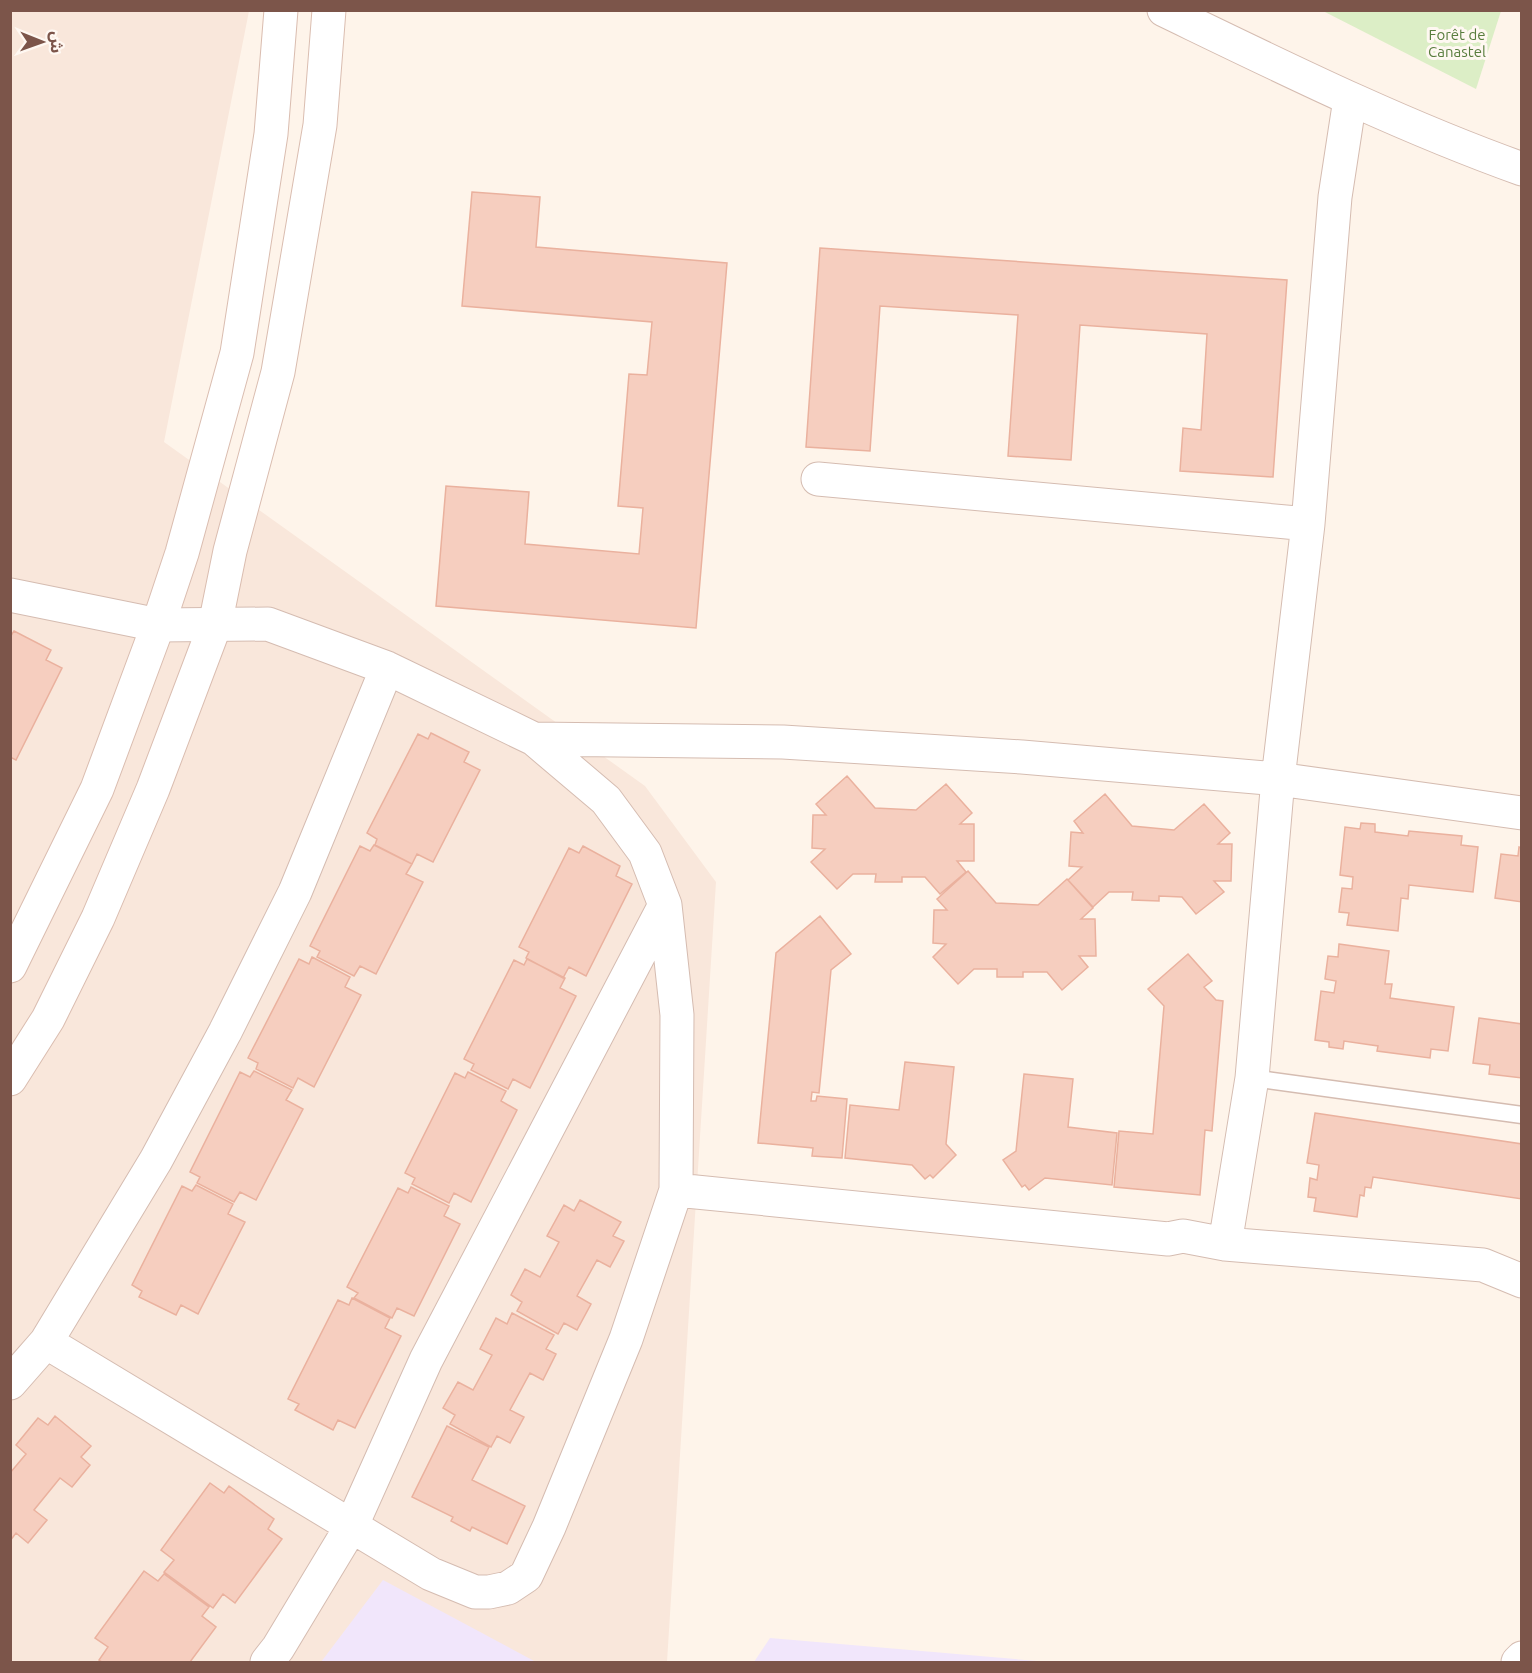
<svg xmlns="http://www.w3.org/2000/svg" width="1532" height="1673" viewBox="0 0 1532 1673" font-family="Ubuntu,'Noto Sans Arabic',sans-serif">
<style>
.residential{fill:#f9e7db}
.education{fill:#f1e6fb}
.green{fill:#dceec6}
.building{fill:#f6cebf;stroke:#eab19e;stroke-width:1.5}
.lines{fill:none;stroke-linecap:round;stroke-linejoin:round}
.service-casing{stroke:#d5bcb1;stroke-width:19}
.minor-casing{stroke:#d5bcb1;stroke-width:35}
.secondary-casing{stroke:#dabdb0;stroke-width:35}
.service{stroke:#fff;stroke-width:16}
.minor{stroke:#fff;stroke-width:33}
.secondary{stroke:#fff;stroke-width:33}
.labels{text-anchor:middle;stroke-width:6;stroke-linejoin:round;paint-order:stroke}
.park-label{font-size:15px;fill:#597d3e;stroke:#fff8f2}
</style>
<rect width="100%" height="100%" fill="#fef4ea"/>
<!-- residential -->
<path class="residential" d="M11,11h238l-85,431 481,344 71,96 -49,780h-656z"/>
<!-- education -->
<path class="education" d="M383,1580l153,82h-215z
M770,1638l279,24h-295z"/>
<!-- green -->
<path class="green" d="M1323,11h178l-25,78z"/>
<!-- building -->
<path class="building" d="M472,192l68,5 -4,50 191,16 -31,365 -260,-22 10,-120 83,6 -4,52 114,10 4,-46 -25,-2 11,-132 18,1 5,-53 -190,-16z
M820,248l467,32 -14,197 -93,-6 3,-43 18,2 6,-96 -127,-9 -9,135 -63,-4 10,-141 -138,-9 -10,145 -64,-4z
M14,631l37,19 -5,10 16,8 -46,92 -6,-3v-120z
M431,733l38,19 -5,10 16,8 -47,92 -16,-8 -5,10 -37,-19 2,-6 -10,-6 51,-99 10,5z
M847,776l28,32 41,2 30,-26 26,29 -12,11h14v37h-17l9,11 -26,22 -15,-17h-23v5h-27l1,-8h-23l-16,15 -26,-27 14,-13 -13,-1 1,-33h13l-10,-11z
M1105,794l27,32 42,4 30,-26 26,29 -12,11h14l-1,37h-17l10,11 -28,22 -14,-17 -23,-1v5l-27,-1 1,-8h-24l-16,15 -25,-27 14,-13 -13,-1 2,-34 12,1 -9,-12z
M1361,823l14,1v8l33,4 1,-5 53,5 -1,9 17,2 -5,45 -64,-7 -1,14 -7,-1 -3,33 -51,-6 2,-12 -10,-1 3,-24 10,1 1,-12 -13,-2 5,-48 15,2z
M374,845l38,19 -6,10 17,8 -47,92 -16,-8 -6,10 -37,-19 3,-6 -10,-5 50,-100 10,5z
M583,846l37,20 -4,10 16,8 -46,92 -17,-9 -6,11 -37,-20 3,-6 -10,-5 50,-99 10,5z
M1519,847l3,1v54l-27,-4 6,-44 17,2z
M968,871l28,32 42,2 29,-26 26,29 -12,11h14l1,37h-17l9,11 -26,23 -15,-18h-24v5h-26v-8h-23l-16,15 -25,-27 13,-13 -13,-1 1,-33h13l-10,-11z
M820,916l31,38 -20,16 -12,123 -7,-1 -1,9h5l1,-5 30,3 -5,59 -30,-2 1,-8 -55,-5 18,-190z
M1339,944l50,7 -4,33h7l-2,14 64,9 -6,44 -17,-2 -1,9 -53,-7 1,-5 -34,-5 -1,8 -14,-2v-5l-14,-2 6,-49 13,2 2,-12 -11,-2 3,-23 10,1z
M1188,954l24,27 -8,6 12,13 7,1 -11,130 -7,-1 -5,65 -86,-8 5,-56 34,3 11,-128 -16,-17z
M312,957l38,20 -5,10 16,8 -47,92 -16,-9 -5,10 -37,-19 2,-6 -10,-5 51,-99 10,5z
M527,959l38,19 -5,10 16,8 -46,92 -17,-9 -5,10 -37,-19 3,-6 -10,-5 50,-99 10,5z
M1479,1018l43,6v54l-33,-4 1,-9 -17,-2z
M905,1062l49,5 -8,77 10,11 -23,23 -3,-3 -5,4 -13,-14 -67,-7 5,-53 49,5z
M254,1071l38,19 -6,10 17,9 -47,91 -16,-8 -6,10 -37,-19 3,-6 -10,-5 50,-100 10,5z
M468,1072l38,19 -5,10 16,9 -46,92 -17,-9 -5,10 -37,-19 3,-6 -10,-5 50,-100 10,5z
M1024,1074l49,5 -5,48 49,6 -5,52 -67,-7 -16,12 -4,-5 -3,2 -19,-27 13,-9z
M1315,1113l207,31v55l-149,-22 -2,11 -6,-1 -1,9 -4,-1 -3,22 -43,-6 2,-13 -8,-1 2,-19 7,2 2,-15 -12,-2z
M196,1185l37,19 -5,10 17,8 -47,92 -17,-9 -5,10 -37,-18 3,-6 -10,-6 50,-99 10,5z
M411,1187l38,19 -5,10 16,8 -46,92 -17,-8 -5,10 -38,-20 4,-5 -11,-6 51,-99 10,5z
M580,1200l41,22 -8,14 11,5 -14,26 -13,-7 -20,36 14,8 -14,26 -13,-7 -6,11 -41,-23 5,-9 -11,-7 14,-26 15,8 19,-35 -12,-6 17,-31 10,6z
M352,1298l38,20 -5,10 16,8 -46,92 -17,-8 -5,10 -38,-20 4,-6 -11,-5 50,-99 11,5z
M512,1313l42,22 -8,14 10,5 -13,26 -13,-7 -20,37 14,7 -14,26 -13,-7 -6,11 -41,-23 5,-9 -12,-7 15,-26 15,8 19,-35 -12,-6 16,-31 11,6z
M55,1416l36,30 -10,11 9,8 -18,22 -12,-9 -26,32 13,10 -19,23 -12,-10 -6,8v-68l16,-19 -10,-9 22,-27 10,7z
M447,1426l42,21 -17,33 53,26 -18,38 -35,-17 -2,4 -19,-10 2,-4 -41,-20z
M210,1483l14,10 5,-7 45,33 -6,10 14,10 -47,64 -12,-9 -10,14 -49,-36 10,-12 -13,-10z
M144,1571l14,10 6,-7 45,33 -7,9 14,11 -26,35h-88l-3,-2 9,-13 -13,-9z"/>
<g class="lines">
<defs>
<path id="service" d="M1252,1078l270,37"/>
<path id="minor" d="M1164,10c118,57 235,115 358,159
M818,479l490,45
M10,595l148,30 110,-1 119,44 147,71 72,61 39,53 20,52 12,110 -1,175 -50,149 -77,188 -23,49 -18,12 -19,4h-14l-44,-18 -385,-232
M534,739l249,3 239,15 256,22 244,34
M676,1190l492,49 15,-3 42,8 258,21 39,16
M1225,1244l27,-166 26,-299 30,-255 27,-327 15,-98
M10,1383l36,-41 110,-182 69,-128 70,-140 92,-224
M267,1662l11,-14 73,-121 75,-167 239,-455
M1518,1662l4,-4"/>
<path id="secondary" d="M10,966l87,-177 61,-164 24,-72 55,-200 34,-219 10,-124
M10,1079l38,-60 50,-101 55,-129 62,-164 15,-74 48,-179 42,-247 9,-115"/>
</defs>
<!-- service casing -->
<use href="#service" class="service-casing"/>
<!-- minor casing -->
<use href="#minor" class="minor-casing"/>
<!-- secondary casing -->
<use href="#secondary" class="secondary-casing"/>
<!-- service -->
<use href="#service" class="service"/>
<!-- minor -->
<use href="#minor" class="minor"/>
<!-- secondary -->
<use href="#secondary" class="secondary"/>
</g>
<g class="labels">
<!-- park labels -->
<g class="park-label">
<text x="1457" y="40">Forêt de<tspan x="1457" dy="17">Canastel</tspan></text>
</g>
</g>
<!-- border -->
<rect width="1532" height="1673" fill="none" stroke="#7c554a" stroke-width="24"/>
<!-- north arrow -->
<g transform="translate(42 42) rotate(91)" stroke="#fff8f2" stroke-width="4.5" paint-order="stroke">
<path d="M0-4.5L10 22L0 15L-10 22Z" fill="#7c554a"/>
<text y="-9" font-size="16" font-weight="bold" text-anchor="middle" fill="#7c554a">ش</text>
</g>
</svg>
